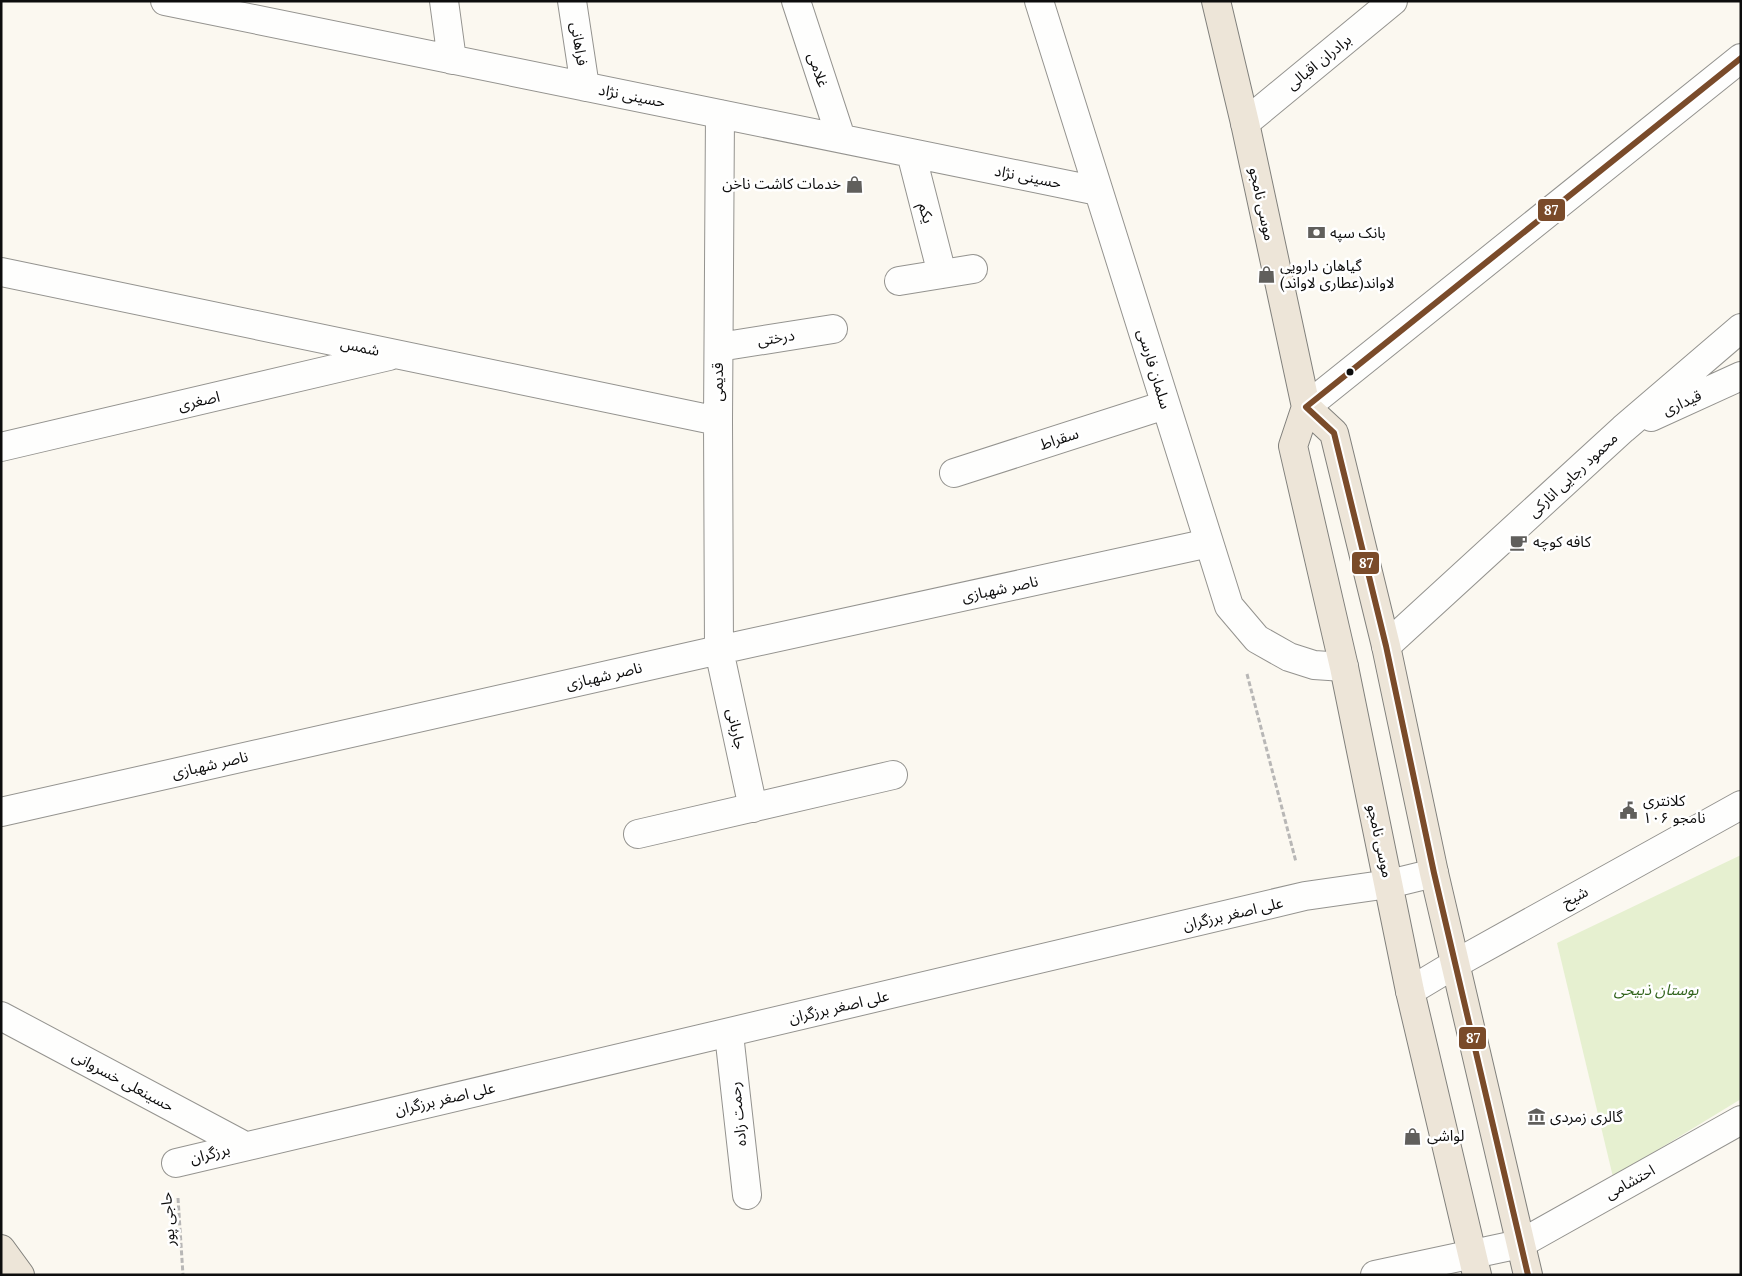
<svg xmlns="http://www.w3.org/2000/svg" width="1742" height="1276" viewBox="0 0 1742 1276" font-family="Lora,'Noto Sans Arabic',serif">
<style>
.green{fill:#e6f0d0}
.lines{fill:none;stroke-linecap:round;stroke-linejoin:round}
.minor-casing{stroke:#94938f;stroke-width:30}
.major-casing{stroke:#81807c;stroke-width:30}
.path{stroke:#b8b7b6;stroke-width:3;stroke-dasharray:5 2.5;stroke-linecap:butt}
.minor{stroke:#fefefd;stroke-width:28}
.major{stroke:#ede5d8;stroke-width:28}
.bus-1-casing{stroke:#fff;stroke-width:10}
.bus-1{stroke:#7a4b2a;stroke-width:6}
.bus-dot{fill:#0d0d0d;stroke:#fff;stroke-width:2}
.labels{text-anchor:middle;stroke-width:5;stroke-linejoin:round;paint-order:stroke}
.street-label{font-size:15px;fill:#0d0d0d;stroke:#fff}
.poi-label{font-size:15px;fill:#0d0d0d;stroke:#fff;text-anchor:start}
.park-label{font-size:15px;font-style:italic;fill:#32641d;stroke:#fff}
.line-badge{stroke:#fff;stroke-width:2}
.badge-label{font-size:14px;text-anchor:middle;font-weight:bold;fill:#fff}
</style>
<rect width="100%" height="100%" fill="#fbf8f0"/>
<!-- green -->
<path class="green" d="M1741,855v244l-128,78 -56,-234z"/>
<g class="lines">
<defs>
<path id="minor" d="M165,1l933,190
M444,1l8,59
M572,1l13,86
M796,1l45,137
M1039,1l190,605 28,33 32,18 25,8 30,2
M720,114l-2,307 1,229 34,158
M1245,123l148,-122
M911,153l31,121
M1,272l717,149
M899,281l74,-12
M719,347l114,-18
M1306,407l435,-349
M1651,417l90,-41
M1,447l388,-91
M954,473l211,-68
M1386,646l237,-217 118,-101
M1,812l718,-162 490,-107
M638,834l255,-59
M1410,991l45,-27 286,-159
M1,1016l244,130
M729,1034l18,161
M176,1163l1129,-267 84,-12 45,-11
M1375,1275l145,-31 221,-124"/>
<path id="major" d="M1216,1l29,122 61,284 -13,39 51,221 66,324 67,284
M1306,407l28,26 52,213 48,227 94,402
M1,1249l19,26"/>
</defs>
<!-- minor casing -->
<use href="#minor" class="minor-casing"/>
<!-- major casing -->
<use href="#major" class="major-casing"/>
<!-- path -->
<path class="path" d="M1247,674l49,188
M178,1198l5,77"/>
<!-- minor -->
<use href="#minor" class="minor"/>
<!-- major -->
<use href="#major" class="major"/>
<defs>
<path id="bus-1" d="M1528,1275l-94,-402 -48,-227 -52,-213 -28,-26 435,-349"/>
</defs>
<!-- bus-1 casing -->
<use href="#bus-1" class="bus-1-casing"/>
<!-- bus-1 -->
<use href="#bus-1" class="bus-1"/>
</g>
<!-- icons -->
<defs>
<symbol id="shop-bare" viewBox="-9 -9 18 18"><path d="M-5-2.5h2.3a2.7 3.5 0 0 1 5.4 0H5L5.5 6h-11ZM-1.5-2.5h3a1.5 2.3 0 0 0-3 0Z" fill="#605f5c" stroke="#fff" stroke-width="2.5" paint-order="stroke"/></symbol>
<symbol id="bank-bare" viewBox="-9 -9 18 18"><path d="M-6-4H6V4H-6ZM0-2.3a2.3 2.3 0 1 0 0 4.6a2.3 2.3 0 1 0 0-4.6Z" fill="#605f5c" stroke="#fff" stroke-width="2.5" paint-order="stroke"/></symbol>
<symbol id="cafe-bare" viewBox="-9 -9 18 18"><path d="M-5.5-4.5H6V0H3Q3 3.5 0 3.5H-2.5Q-5.5 3.5-5.5 0ZM3-3.2v2h1.7v-2ZM-6 4.5H4V6H-6Z" fill="#605f5c" stroke="#fff" stroke-width="2.5" paint-order="stroke"/></symbol>
<symbol id="civic-bare" viewBox="-9 -9 18 18"><path d="M-.6-6.5H3V-4.5H.6V-3L4-1V1h2V6H-6V1h2V-1L-.6-3ZM-1.2 2.5V6h2.4V2.5Z" fill="#605f5c" stroke="#fff" stroke-width="2.5" paint-order="stroke"/></symbol>
<symbol id="museum-bare" viewBox="-9 -9 18 18"><path d="M0-6L6-3V-2H-6V-3ZM-5-1h2V3h-2ZM-1-1h2V3h-2ZM3-1h2V3H3ZM-6 4H6V6H-6Z" fill="#605f5c" stroke="#fff" stroke-width="2.5" paint-order="stroke"/></symbol>
</defs>
<g fill-rule="evenodd">
<use href="#shop-bare" x="842" y="172" width="25" height="25"/>
<use href="#bank-bare" x="1304" y="220" width="25" height="25"/>
<use href="#shop-bare" x="1254" y="262" width="25" height="25"/>
<use href="#cafe-bare" x="1506" y="530" width="25" height="25"/>
<use href="#civic-bare" x="1616" y="798" width="25" height="25"/>
<use href="#museum-bare" x="1524" y="1104" width="25" height="25"/>
<use href="#shop-bare" x="1400" y="1124" width="25" height="25"/>
</g>
<!-- markers -->
<circle class="bus-dot" cx="1350" cy="372" r="4.5"/>
<g class="labels">
<!-- street labels -->
<g class="street-label">
<text transform="translate(579 44) rotate(81)" y="5">فراهانی</text>
<text transform="translate(1319 62) rotate(-39)" y="5">برادران اقبالی</text>
<text transform="translate(818 70) rotate(72)" y="5">غلامی</text>
<text transform="translate(632 96) rotate(11)" y="5">حسینی نژاد</text>
<text transform="translate(1028 177) rotate(11)" y="5">حسینی نژاد</text>
<text transform="translate(1262 204) rotate(78)" y="5">موسی نامجو</text>
<text transform="translate(926 213) rotate(75)" y="5">یکم</text>
<text transform="translate(776 338) rotate(-9)" y="5">درختی</text>
<text transform="translate(360 347) rotate(12)" y="5">شمس</text>
<text transform="translate(1154 369) rotate(73)" y="5">سلمان فارسی</text>
<text transform="translate(718 382) rotate(-90)" y="5">قدیمی</text>
<text transform="translate(199 401) rotate(-13)" y="5">اصغری</text>
<text transform="translate(1682 403) rotate(-24)" y="5">قیداری</text>
<text transform="translate(1059 439) rotate(-18)" y="5">سقراط</text>
<text transform="translate(1573 475) rotate(-43)" y="5">محمود رجایی انارکی</text>
<text transform="translate(1000 589) rotate(-12)" y="5">ناصر شهبازی</text>
<text transform="translate(604 676) rotate(-13)" y="5">ناصر شهبازی</text>
<text transform="translate(736 729) rotate(78)" y="5">جاربانی</text>
<text transform="translate(210 765) rotate(-13)" y="5">ناصر شهبازی</text>
<text transform="translate(1380 841) rotate(78)" y="5">موسی نامجو</text>
<text transform="translate(1575 897) rotate(-29)" y="5">شیخ</text>
<text transform="translate(1233 914) rotate(-13)" y="5">علی اصغر برزگران</text>
<text transform="translate(839 1007) rotate(-13)" y="5">علی اصغر برزگران</text>
<text transform="translate(123 1081) rotate(28)" y="5">حسینعلی خسروانی</text>
<text transform="translate(445 1099) rotate(-13)" y="5">علی اصغر برزگران</text>
<text transform="translate(738 1114) rotate(-96)" y="5">رحمت زاده</text>
<text transform="translate(210 1154) rotate(-14)" y="5">برزگران</text>
<text transform="translate(1630 1182) rotate(-29)" y="5">احتشامی</text>
<text transform="translate(168 1219) rotate(-94)" y="5">حاجی پور</text>
</g>
<!-- poi labels -->
<g class="poi-label">
<text x="841" y="189" text-anchor="end">خدمات کاشت ناخن</text>
<text x="1330" y="238">بانک سپه</text>
<text x="1280" y="271">گیاهان دارویی<tspan x="1280" dy="17">لاواند(عطاری لاواند)</tspan></text>
<text x="1533" y="547">کافه کوچه</text>
<text x="1643" y="806">کلانتری<tspan x="1643" dy="17">۱۰۶ نامجو</tspan></text>
<text x="1550" y="1122">گالری زمردی</text>
<text x="1427" y="1141">لواشی</text>
</g>
<!-- park labels -->
<g class="park-label">
<text x="1656" y="995">بوستان ذبیحی</text>
</g>
</g>
<g class="line-badge">
<rect x="1537" y="198" width="29" height="24" rx="5" fill="#7a4b2a"/>
<rect x="1351" y="551" width="29" height="24" rx="5" fill="#7a4b2a"/>
<rect x="1458" y="1026" width="29" height="24" rx="5" fill="#7a4b2a"/>
</g>
<g class="badge-label">
<text x="1551" y="215">87</text>
<text x="1366" y="568">87</text>
<text x="1473" y="1043">87</text>
</g>
<!-- border -->
<rect width="1742" height="1276" fill="none" stroke="#0d0d0d" stroke-width="5"/>
</svg>
